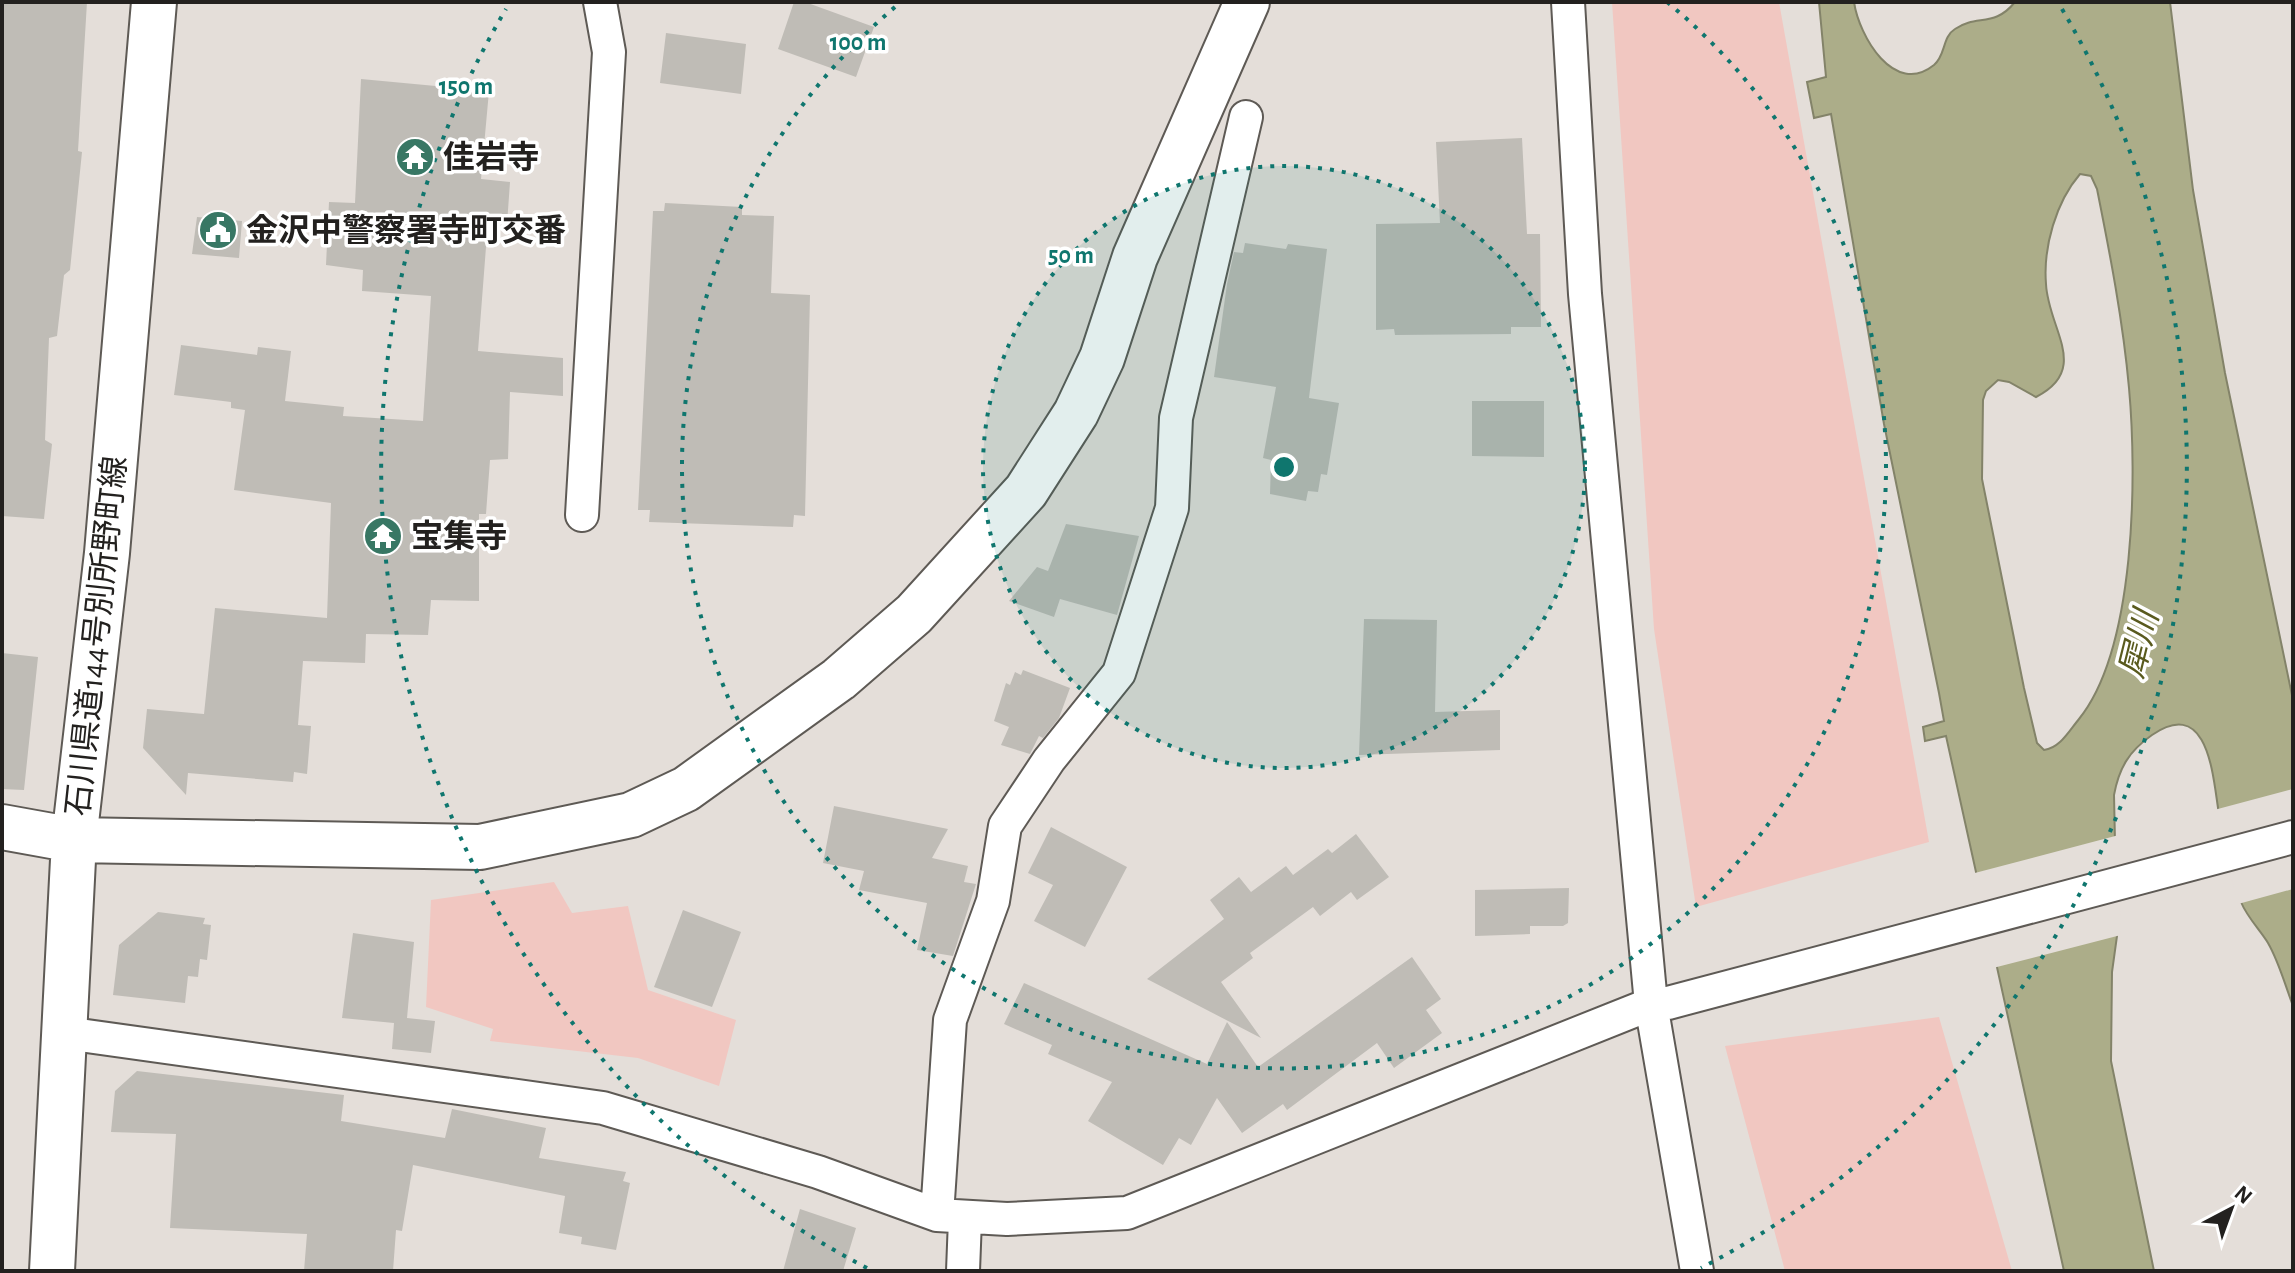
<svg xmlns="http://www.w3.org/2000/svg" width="2295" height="1273" viewBox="0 0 2295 1273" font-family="'Alegreya Sans','Noto Sans JP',sans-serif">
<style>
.green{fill:#f1c7c1}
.water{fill:#acad89;stroke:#838369;stroke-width:2;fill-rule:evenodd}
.pier{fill:#e4ded9}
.building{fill:#bfbcb6}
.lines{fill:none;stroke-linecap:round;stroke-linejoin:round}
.street-casing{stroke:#5e5a55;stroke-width:36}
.secondary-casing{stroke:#5e5a55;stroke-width:48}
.street{stroke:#fff;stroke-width:32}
.secondary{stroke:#fff;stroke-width:44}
.ring{fill:none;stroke:#0f766e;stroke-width:4;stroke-dasharray:4 8}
.labels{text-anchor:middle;stroke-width:7;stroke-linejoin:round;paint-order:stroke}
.poi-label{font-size:32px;font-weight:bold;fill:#23211f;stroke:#fff;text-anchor:start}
.street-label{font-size:32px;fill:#23211f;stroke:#fff}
.water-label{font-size:34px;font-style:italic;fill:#595a1e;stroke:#fff}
.centre{fill:#0f766e;stroke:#fff;stroke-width:4}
.ring-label{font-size:24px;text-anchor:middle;font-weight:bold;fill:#0f766e;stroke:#fff;stroke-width:7;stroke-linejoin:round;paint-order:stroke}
</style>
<rect width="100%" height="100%" fill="#e4ded9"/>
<!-- green -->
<path class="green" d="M1612,2h167l150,840 -233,65 -42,-278z
M554,882l18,31 56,-7 20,84 88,30 -17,66 -81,-28 -148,-17 3,-12 -67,-22 5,-107z
M1939,1017l73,254h-227l-60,-225z"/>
<!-- water -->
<path class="water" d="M1819,2h35c5,34 40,95 80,63 12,-10 8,-28 21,-36 22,-15 39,-1 60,-27h155l23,188 32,183 68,327v306c-8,-21 -14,-44 -25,-63 -8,-13 -21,-26 -27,-41 -10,-27 -16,-60 -22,-88 -6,-34 -9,-119 -67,-79 -23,16 -33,33 -38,60l3,141 -5,36 -1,89 43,210h-90l-118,-535 -21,5 -2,-14 21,-6 -5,-28 -55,-269 -53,-310 -17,4 -7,-36 19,-5zM2080,174l11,2 6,13c13,65 26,132 32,199 8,88 7,260 -50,331 -10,12 -19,29 -35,31l-7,-7 -13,-55 -42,-209 1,-79 3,-9 12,-11 11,2 27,15c55,-28 12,-68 10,-113 -3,-37 10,-82 34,-110z"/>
<!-- pier -->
<path class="pier" d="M2293,789v100l-55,15 -24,-94z
M2119,835l2,100 -128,33 -22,-94z"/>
<!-- building -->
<path class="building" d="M2,2h85l-9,149 4,1 -12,118 -6,5 -7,61 -8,2 -4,102 7,4 -8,75 -42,-3z
M794,2h11l69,25 -18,50 -78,-28z
M666,33l80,11 -5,50 -81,-11z
M361,79l128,12 -8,88 29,3 -3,42 -19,-3 -10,130 85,7v38l-53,-4 -2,67 -18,1 -4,54h-7v87l-48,-1 -3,35 -62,-1 -1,29 -62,-2 -5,64 13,1 -4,48 -13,-2 -1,10 -105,-9 -2,22 -43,-47 4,-39 57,5 11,-106 112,10 4,-115 -97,-13 11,-80 -14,-2v-6l-57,-7 7,-50 76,10 1,-8 33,4 -6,50 59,6 -1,9 80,5 8,-125 -69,-5 1,-21 -37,-5 3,-63 26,1z
M1522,138l5,96h13l1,93h-30v7l-116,1 -1,-6 -18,1v-106l64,-1 -4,-81z
M665,203l77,4v8l32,1 -3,77 39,2 -5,221 -11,-1 -1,12 -144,-5 1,-12h-12l15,-299h11z
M197,217l45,4 -3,37 -47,-4z
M1245,243l41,6 2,-5 39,5 -18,149 30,5 -12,72 -6,-1 -3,18 -10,-1 -2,10 -36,-7 1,-34 -8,-2 13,-71 -62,-10 13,-93 7,-32 9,1z
M1472,401h72v56l-72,-1z
M1066,524l73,12 -22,79 -57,-16 -6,18 -45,-16 28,-34 11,4z
M1364,619l73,1 -2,92 65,-2v40l-141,5z
M2,653l36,4 -14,133 -22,-1z
M1023,670l47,18 -11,30 -16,20 -4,-2 -9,18 -29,-9 8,-18 -15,-6 12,-38 4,2 5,-13 6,3z
M834,806l114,23 -16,29 36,8 -4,16 12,2 -23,72 -36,-6 10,-47 -68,-13 5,-19 -41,-8z
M1051,827l76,40 -42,80 -51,-26 19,-36 -25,-12z
M1356,834l33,43 -32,23 -6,-8 -31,24 -7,-9 -63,46 3,5 -32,24 40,56 -114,-59 77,-60 -14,-19 29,-23 12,15 35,-26 7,9 35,-26 4,4z
M1569,888l-1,35 -5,3h-33v8l-55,2v-46z
M683,910l58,22 -29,75 -58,-20z
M158,912l47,6 -2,6 8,1 -4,35 -7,-1 -2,18 -10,-1 -3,27 -72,-8 6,-50z
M353,933l61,9 -7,76 28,3 -4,32 -39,-4 2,-26 -52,-5z
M1412,957l29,42 -15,11 16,23 -48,35 -17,-25 -90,67 -4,-6 -41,29 -25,-35 -26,47 -12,-7 -16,27 -75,-44 24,-39 -64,-28 4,-9 -48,-21 20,-41 183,81 20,-42 31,45z
M137,1071l207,24 -3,26 104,17 7,-29 94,19 -7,30 87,14 -3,9 7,2 -14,67 -35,-6 1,-7 -23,-4 6,-37 -152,-31 -11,66 -6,-1 -3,41h-89l3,-37 -137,-6 6,-94 -65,-2 4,-41z
M800,1209l56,19 -13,43h-60z"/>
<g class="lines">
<defs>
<path id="street" d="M1568,2l17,292 66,710 46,267
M582,515l27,-463 -9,-50
M65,1033l538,75 215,64 119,43 70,4 120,-6 524,-209 17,-1 625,-166
M937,1215l13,-195 43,-119 12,-75 44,-66 70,-87 53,-165 4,-90 70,-301
M963,1271l2,-52"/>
<path id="secondary" d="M2,827l72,13 406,7 151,-32 55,-26 153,-110 75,-65 112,-123 50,-78 26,-55 33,-101 112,-255
M52,1271l22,-431 33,-287 47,-551"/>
</defs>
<!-- street casing -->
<use href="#street" class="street-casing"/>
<!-- secondary casing -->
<use href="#secondary" class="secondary-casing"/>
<!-- street -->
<use href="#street" class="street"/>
<!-- secondary -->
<use href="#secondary" class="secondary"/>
</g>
<!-- distance rings -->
<circle cx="1284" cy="467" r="301" fill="#0f766e" fill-opacity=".12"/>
<g class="ring">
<circle cx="1284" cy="467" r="301"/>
<path d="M1667 2A602 602 0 1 1 901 2"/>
<path d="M867 1268A903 903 0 0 1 506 9M2062 9A903 903 0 0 1 1701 1268"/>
</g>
<!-- icons -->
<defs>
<symbol id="temple-disc" viewBox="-11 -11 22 22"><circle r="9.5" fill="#387764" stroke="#fff"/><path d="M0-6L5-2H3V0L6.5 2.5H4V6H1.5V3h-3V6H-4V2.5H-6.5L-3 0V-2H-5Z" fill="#fff"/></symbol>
<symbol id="civic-disc" viewBox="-11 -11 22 22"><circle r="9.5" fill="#387764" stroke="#fff"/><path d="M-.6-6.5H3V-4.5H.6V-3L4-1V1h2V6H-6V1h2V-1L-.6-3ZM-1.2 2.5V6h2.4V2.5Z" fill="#fff"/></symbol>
</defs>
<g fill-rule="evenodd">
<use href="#temple-disc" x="393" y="135" width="44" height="44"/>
<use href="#civic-disc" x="196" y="208" width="44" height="44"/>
<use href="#temple-disc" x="361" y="514" width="44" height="44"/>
</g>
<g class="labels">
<!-- poi labels -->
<g class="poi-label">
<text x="443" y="168">佳岩寺</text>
<text x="246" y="241">金沢中警察署寺町交番</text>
<text x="411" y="547">宝集寺</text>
</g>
<!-- street labels -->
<g class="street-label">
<text transform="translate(96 636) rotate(-84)" y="11">石川県道144号別所野町線</text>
</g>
<!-- water labels -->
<g class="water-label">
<text transform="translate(2138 644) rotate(-76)" y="12">犀川</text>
</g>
</g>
<circle cx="1284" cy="467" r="12" class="centre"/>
<g class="ring-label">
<text x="858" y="50">100 m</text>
<text x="466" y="94">150 m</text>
<text x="1071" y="263">50 m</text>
</g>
<!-- border -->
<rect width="2295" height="1273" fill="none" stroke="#23211f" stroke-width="8"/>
<!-- north arrow -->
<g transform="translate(2231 1209) rotate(41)" stroke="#ffffff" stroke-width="6" paint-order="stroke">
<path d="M0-6L14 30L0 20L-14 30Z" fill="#23211f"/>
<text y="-12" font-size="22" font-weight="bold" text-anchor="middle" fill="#23211f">N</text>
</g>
</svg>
